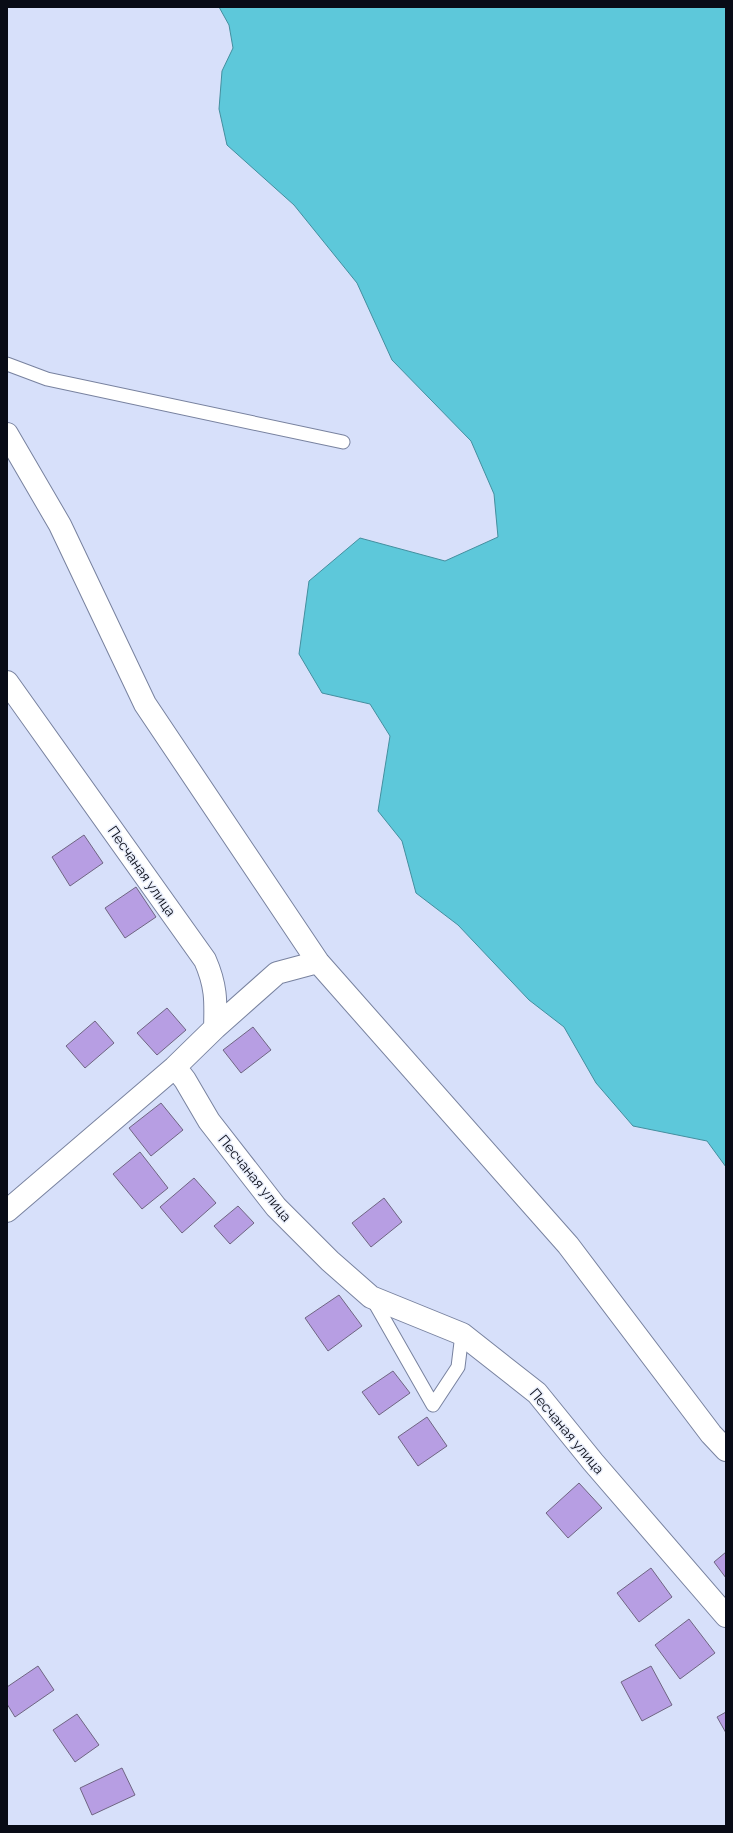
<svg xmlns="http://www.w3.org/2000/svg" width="733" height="1833" viewBox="0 0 733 1833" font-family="Raleway,sans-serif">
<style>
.water{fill:#5dc8da;stroke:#448f9f}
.building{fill:#b79ee3;stroke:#6f6582}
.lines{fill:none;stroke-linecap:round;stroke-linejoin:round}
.service-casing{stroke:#78829f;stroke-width:15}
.minor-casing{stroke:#78829f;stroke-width:24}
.service{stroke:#fff;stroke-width:13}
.minor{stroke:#fff;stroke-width:22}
.labels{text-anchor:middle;stroke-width:3;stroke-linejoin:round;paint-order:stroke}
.street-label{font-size:14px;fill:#080b16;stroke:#e9eefb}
</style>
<rect width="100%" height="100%" fill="#d7e0fa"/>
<!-- water -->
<path class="water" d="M219,7h507v1160l-19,-26 -74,-15 -37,-43 -32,-56 -35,-27 -71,-75 -42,-32 -14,-52 -24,-30 12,-75 -20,-32 -48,-11 -23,-39 10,-73 51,-43 85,23 53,-24 -4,-43 -23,-53 -79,-81 -35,-77 -63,-78 -67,-60 -8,-36 3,-38 11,-23 -4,-23z"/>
<!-- building -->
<path class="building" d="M84,835l19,28 -33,23 -18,-29z
M136,887l20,30 -31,21 -20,-30z
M167,1008l19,22 -29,25 -20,-22z
M95,1021l19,22 -29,25 -19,-22z
M253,1027l18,23 -30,23 -18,-23z
M161,1103l22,27 -32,26 -22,-28z
M140,1152l28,36 -26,21 -29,-35z
M194,1178l22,25 -34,30 -22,-26z
M384,1198l18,24 -31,25 -19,-24z
M238,1206l16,17 -24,21 -16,-18z
M339,1295l23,31 -34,25 -23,-33z
M393,1371l17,22 -31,22 -17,-23z
M427,1417l20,29 -29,20 -20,-29z
M579,1483l23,25 -34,30 -22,-25z
M726,1552v26l-12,-16z
M651,1568l21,29 -33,25 -22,-29z
M689,1619l26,34 -35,26 -25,-34z
M38,1666l16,24 -39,27 -8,-13v-17z
M651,1666l21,39 -30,16 -21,-39z
M726,1712v21l-9,-16z
M77,1714l22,31 -24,17 -22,-32z
M122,1768l13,27 -43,20 -12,-27z"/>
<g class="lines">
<defs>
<path id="service" d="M7,364l40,15 296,63
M372,1298l61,107 25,-38 4,-33"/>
<path id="minor" d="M7,434l53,91 85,179 173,258 250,283 143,189 15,16
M7,682l198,278c11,25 11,40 10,68l-40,39 10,13 24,41 67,86 54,54 41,36 91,37 75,59 56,69 133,154
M215,1028l62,-55 41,-11
M7,1211l168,-144"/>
</defs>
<!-- service casing -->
<use href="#service" class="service-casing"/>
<!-- minor casing -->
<use href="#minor" class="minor-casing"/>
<!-- service -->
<use href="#service" class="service"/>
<!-- minor -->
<use href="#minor" class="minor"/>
</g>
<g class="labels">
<!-- street labels -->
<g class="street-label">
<text transform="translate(142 871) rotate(55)" y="5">Песчаная улица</text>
<text transform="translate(255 1178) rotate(51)" y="5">Песчаная улица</text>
<text transform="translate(567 1431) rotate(50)" y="5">Песчаная улица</text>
</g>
</g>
<!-- border -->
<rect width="733" height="1833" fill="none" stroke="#080b16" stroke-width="16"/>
</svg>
